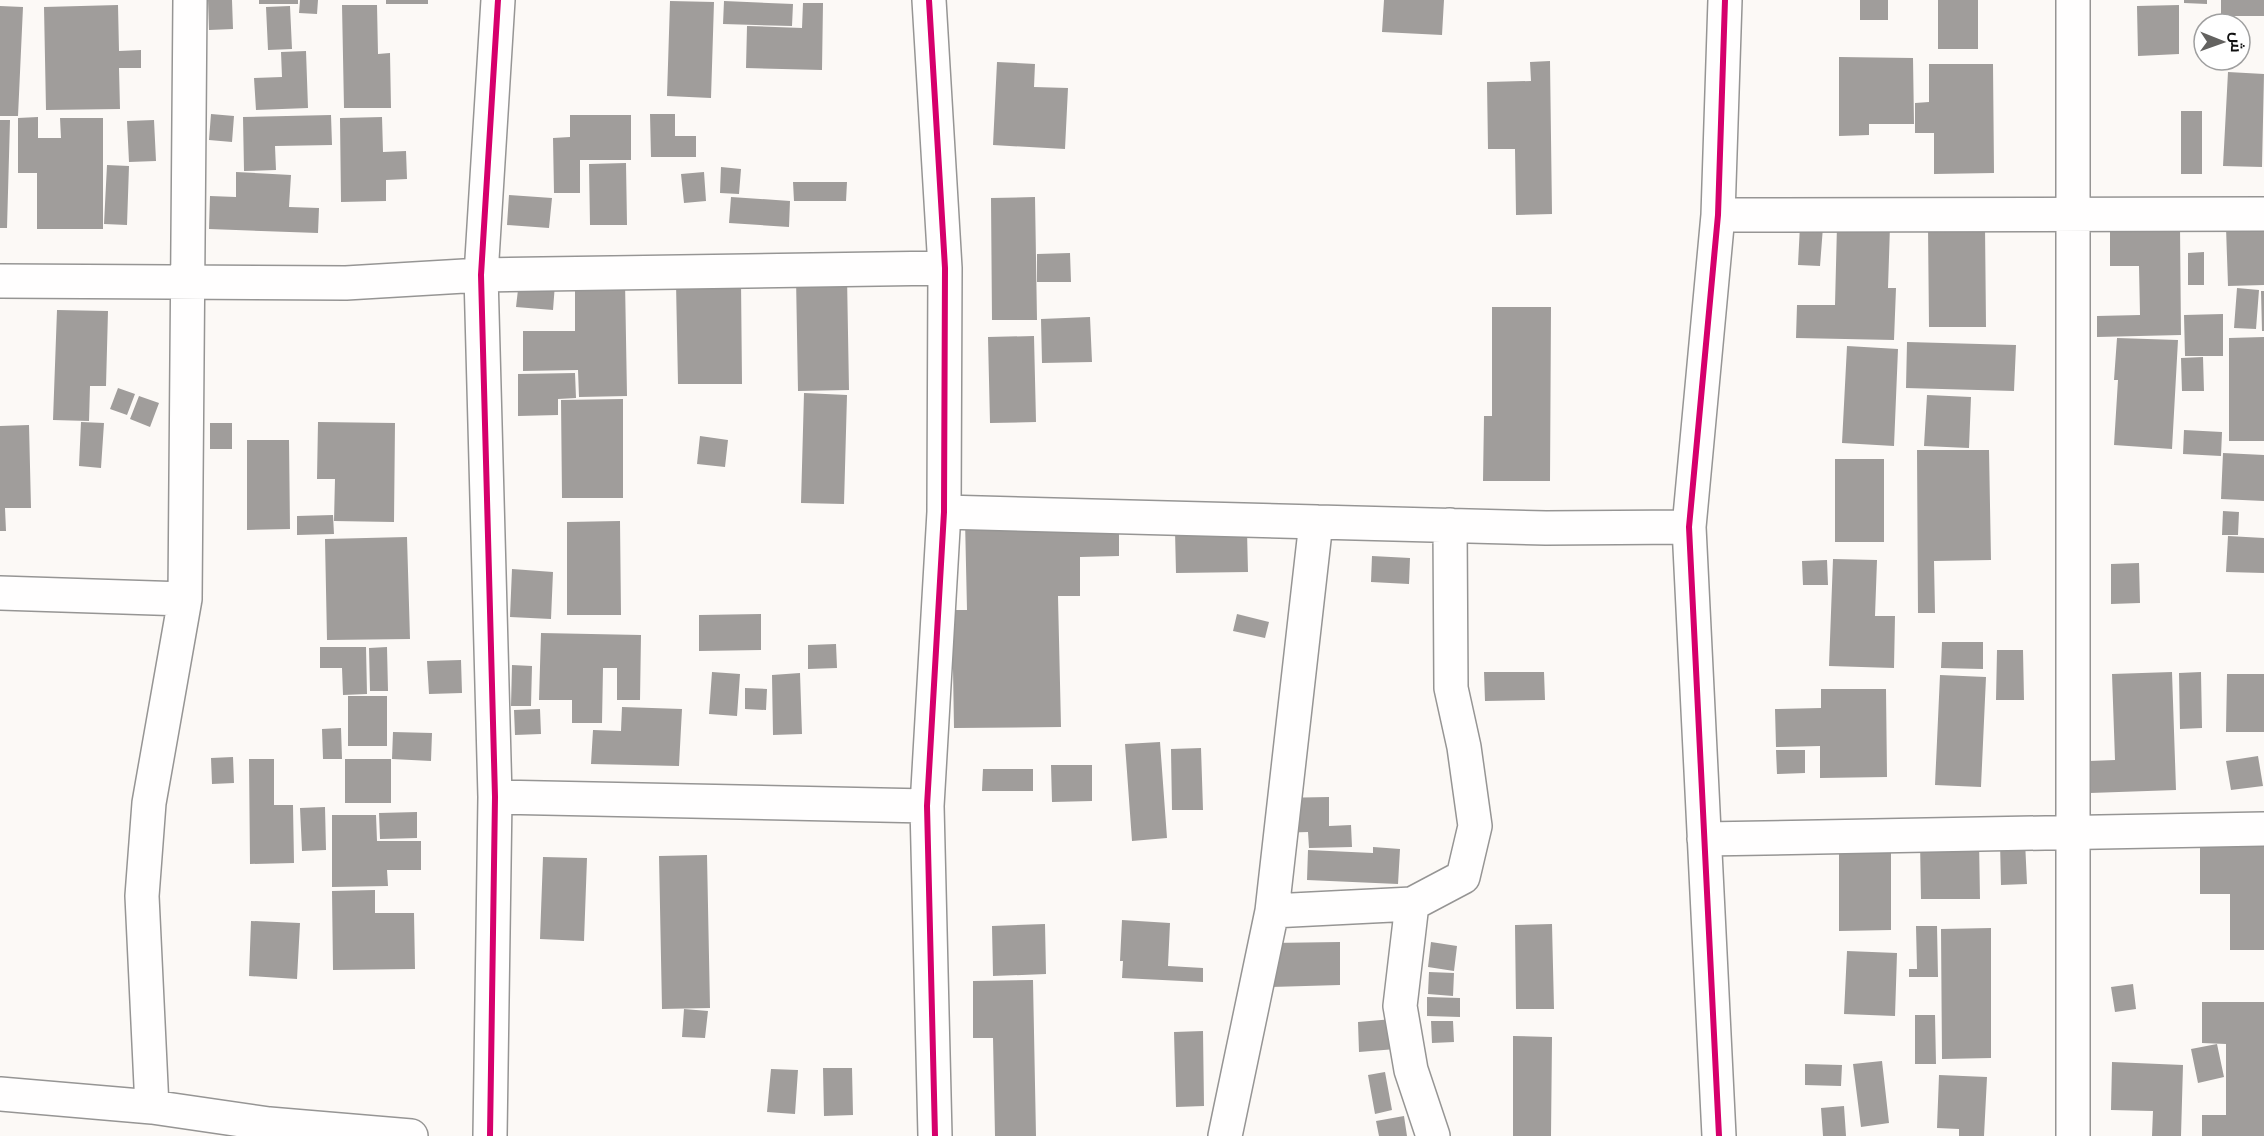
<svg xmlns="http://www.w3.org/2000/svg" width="2264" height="1136" viewBox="0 0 2264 1136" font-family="Spectral,Cairo,serif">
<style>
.building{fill:#a09d9b}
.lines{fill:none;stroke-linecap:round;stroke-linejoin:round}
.minor-casing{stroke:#969594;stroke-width:36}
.minor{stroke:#fffefe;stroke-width:33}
.cycleway-casing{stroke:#fff;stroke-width:10}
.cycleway{stroke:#d6006c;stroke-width:6}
</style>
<rect width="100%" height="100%" fill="#fcf9f6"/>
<!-- building -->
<path class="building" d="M208,0h24l1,29 -24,1z
M259,0h39v4h-39z
M300,0h18l-1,14 -18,-1z
M386,0h42v4h-42z
M1384,0h60l-2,35 -60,-3z
M1860,0h28v20h-28z
M1938,0h40v49h-40z
M2184,0h23v4l-23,-1z
M2221,0h43v16h-43z
M670,1l44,1 -3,96 -44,-2z
M724,1l69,3 -1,22 -69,-2z
M803,3h20l-1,67 -76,-2 1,-42 55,2z
M118,5l1,46 22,-1v18h-22l1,41 -74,1 -2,-103z
M342,5h35l1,49 12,-1 1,55h-47z
M2179,5v49l-41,2 -1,-50z
M0,6l23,1 -5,109h-18z
M290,6l2,43 -24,1 -2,-43z
M306,51l2,57 -52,2 -2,-32 28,-1 -1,-25z
M1839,57l74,1 1,66h-45v11l-30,1z
M1550,61l2,153 -36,1 -1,-66h-27l-1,-67 44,-1 -1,-19z
M997,62l38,2 -1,23 34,1 -3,61 -72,-4z
M1929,64h64l1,109 -60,1v-41h-19v-30l14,-1z
M2228,72l36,2 -2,93 -39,-1z
M2181,111h21v63h-21z
M211,114l23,2 -2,26 -23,-2z
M650,114h25v22h21v21h-45z
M331,115l1,30 -57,1 1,24 -32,1 -1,-54z
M570,115h61v45h-51v33h-26l-1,-55 17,-1z
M38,117v21h23l-1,-20h43v111h-66v-56h-19v-55z
M382,117l1,35 23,-1 1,28 -21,1v21l-45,1 -1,-84z
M0,120h10l-3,108h-7z
M154,120l2,41 -27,1 -2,-41z
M626,163l1,62h-37l-1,-61z
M107,165l22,1 -2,59 -23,-1z
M721,167l20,2 -2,25 -19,-1z
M236,172l55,3 -2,32 30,1 -1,25 -109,-4 1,-33 26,1z
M704,172l2,29 -22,2 -3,-29z
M793,182h54l-1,19h-52z
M509,195l43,3 -3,30 -42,-3z
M731,197l59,4 -1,26 -60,-4z
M1035,197l2,123h-45l-1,-122z
M1800,225l23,2 -3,39 -22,-1z
M1837,225l53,1 -2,62h8l-2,52 -98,-2 1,-33h38z
M1928,225h57l1,102h-57z
M2110,226h70l1,109 -84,2v-21l43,-1 -1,-49h-29z
M2264,226v59l-36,1 -2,-59z
M2204,252v33h-16v-32z
M1070,253l1,29h-34v-28z
M847,276l2,114 -51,1 -2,-114z
M519,281l36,3 -2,26 -37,-3z
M625,281l2,115 -48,1 -1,-27 -55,1v-40h52v-49z
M741,281l1,103h-64l-2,-101z
M2237,288l22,2 -3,39 -22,-1z
M2261,291h3v40h-2z
M1492,307h59l-1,174h-67l1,-65h8z
M57,310l51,1 -2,75h-16l-1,35 -36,-1z
M2223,314v42h-38l-1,-41z
M1090,317l2,45 -50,1 -1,-44z
M1034,336l2,86 -46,1 -2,-86z
M2264,337v104h-35v-103z
M2117,338l61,2 -6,109 -58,-4 4,-65h-4z
M1907,342l109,3 -2,46 -108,-3z
M1847,346l51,3 -4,97 -52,-3z
M2203,357l1,34h-22l-1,-33z
M575,373l1,25 -18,1v16l-40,1v-42z
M118,388l17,6 -8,21 -17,-6z
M804,393l43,2 -3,109 -43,-1z
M1927,395l44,2 -2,51 -45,-2z
M139,396l20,7 -9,24 -20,-8z
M623,399v99h-61l-1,-98z
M81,422l23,1 -3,45 -22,-2z
M318,422l77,1 -1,99 -60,-1 1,-42h-18z
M210,423h22v26h-22z
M29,425l2,83h-26l1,23h-6v-105z
M2184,430l38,2 -1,24 -38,-2z
M700,436l28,4 -3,27 -28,-3z
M247,440h42l1,89 -43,1z
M1917,450h72l2,110 -57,1 1,52h-17z
M2223,453l41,2v46l-43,-2z
M1835,459h49v83h-49z
M2223,511l16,1 -1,23h-16z
M333,515l1,19 -37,1v-19z
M1119,518v38l-39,1v39h-22l3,131 -107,1 -2,-118h15l-2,-90z
M620,521l1,94h-54v-93z
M1175,531h72l1,41 -72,1z
M2228,536l36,2v35l-38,-1z
M407,537l3,102 -83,1 -2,-101z
M1372,556l38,2 -1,26 -38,-2z
M1833,559l44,1 -2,56h20l-1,52 -65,-2z
M1827,560l1,25h-25l-1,-24z
M2139,563l1,40 -29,1v-40z
M512,569l41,3 -2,47 -41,-2z
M761,614v36l-62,1v-36z
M1237,614l32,8 -4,16 -32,-7z
M541,633l100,2 -1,65h-23v-32h-14l-1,55h-30v-23h-33z
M1942,642h41v27l-42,-1z
M836,644l1,24 -29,1v-24z
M320,647h46l1,47 -24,1 -1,-27h-22z
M387,647l1,44h-18l-1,-43z
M1997,650h26l1,50h-28z
M461,660l1,33 -33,1 -2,-33z
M512,665l20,1 -1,40h-20z
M712,672l28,2 -3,42 -28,-2z
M1484,672h60l1,28 -60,1z
M2172,672l4,118 -86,3 -1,-32 26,-1 -3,-86z
M2201,672l1,56 -22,1 -1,-56z
M800,673l2,61 -29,1 -1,-60z
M2227,674h37v58h-38z
M1940,675l46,2 -5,110 -46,-2z
M745,688l22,1 -1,21 -21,-1z
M1821,689h65l1,88 -67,1v-32l-44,1 -1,-38 46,-1z
M348,696h39v50h-39z
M622,707l60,2 -3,57 -88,-2 2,-34 28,1z
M540,709l1,25 -26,1 -1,-25z
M341,728l1,31h-19l-1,-30z
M393,732l39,1 -1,28 -39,-2z
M1160,742l7,96 -35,3 -7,-97z
M1201,748l2,62h-31l-1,-61z
M1776,750h29v23l-28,1z
M2258,756l5,30 -32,4 -5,-29z
M233,757l1,26 -22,1 -1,-26z
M249,759h25v46h19l1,58 -44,1z
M345,759h46v44h-46z
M1051,765h41v36l-40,1z
M983,769h50v22h-51z
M1329,797v29l22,-1 1,22 -43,1 -1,-16 -31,1 -1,-35z
M325,807l1,43 -24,1 -2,-43z
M417,812v26l-37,1 -1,-26z
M332,815h44l1,26h44v29h-34l1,16 -56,1z
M2200,837h64v113h-34v-56h-30z
M1891,841v89l-52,1v-89z
M1920,841h59l1,58h-59z
M2025,841l2,43 -26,1 -1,-43z
M1373,847l27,2 -2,35 -91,-4 1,-30 65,3z
M707,855l3,153 -48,1 -3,-153z
M543,857l44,1 -3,83 -44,-2z
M375,890v23h39l1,56 -82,1 -1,-79z
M1122,920l48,3 -2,43 35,2v14l-81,-4 1,-17h-3z
M251,921l49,2 -3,56 -48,-3z
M1045,924l1,50 -53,2 -1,-50z
M1552,924l2,85h-38l-1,-84z
M1916,926h21l1,51h-29v-8h8z
M1991,928v130l-49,1 -1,-130z
M1340,942v43l-69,2 -1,-44z
M1431,942l26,4 -3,25 -26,-4z
M1847,951l50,2 -2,63 -51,-2z
M1429,972l25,1 -1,23 -25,-2z
M1033,980l3,156h-41l-2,-98h-20v-57z
M2133,984l3,25 -21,3 -4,-25z
M1427,997l33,1v19l-33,-1z
M2202,1002h62v134h-62v-21h24v-71l-24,-1z
M684,1009l24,2 -3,27 -23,-1z
M1915,1015h20l1,49h-21z
M1393,1019l3,30 -37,3 -1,-30z
M1431,1021h22l1,21 -22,1z
M1203,1031l1,75 -28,1 -2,-75z
M1513,1036l39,1 -1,99h-38z
M2217,1044l7,33 -26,6 -7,-34z
M1882,1061l7,62 -28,4 -8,-63z
M2112,1062l71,3 -2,71h-29l1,-25 -42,-1z
M1805,1064l37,1 -1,21 -36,-1z
M823,1068h29l1,47 -29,1z
M771,1069l27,1 -3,44 -28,-2z
M1385,1072l7,38 -17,4 -7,-39z
M1939,1075l48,2 -3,59h-25v-7l-22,-1z
M1844,1106l2,30h-23l-2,-28z
M1404,1116l3,20h-28l-3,-15z"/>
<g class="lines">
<defs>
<path id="minor" d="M929,0l16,268 -1,244 -17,294 8,330
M2073,0v1136
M1718,215l546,-1
M0,281l346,2 135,-8 464,-7
M944,512l602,16 143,-1
M0,593l185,6
M495,797l432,9
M1704,839l560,-10
M1412,904l-12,102 11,64 22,66
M1272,911l140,-7 51,-27 12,-51 -11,-79 -13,-59 -1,-163
M0,1094l152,13 117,17 142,12
M152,1107l-10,-211 7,-93 36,-204 5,-599
M490,1136l5,-339 -14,-522 17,-275
M1225,1136l47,-225 44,-389
M1719,1136l-30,-609 29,-312 7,-215"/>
</defs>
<!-- minor casing -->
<use href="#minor" class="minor-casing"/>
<!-- minor -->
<use href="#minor" class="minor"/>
<defs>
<path id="cycleway" d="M929,0l16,268 -1,244 -17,294 8,330
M490,1136l5,-339 -14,-522 17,-275
M1719,1136l-30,-609 29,-312 7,-215"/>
</defs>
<!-- cycleway casing -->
<use href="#cycleway" class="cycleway-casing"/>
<!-- cycleway -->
<use href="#cycleway" class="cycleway"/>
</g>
<!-- north arrow -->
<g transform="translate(2222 42) rotate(91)"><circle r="28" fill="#ffffff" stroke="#9f9f9f" stroke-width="1.5"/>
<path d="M0-4.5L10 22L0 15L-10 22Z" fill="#636260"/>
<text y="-9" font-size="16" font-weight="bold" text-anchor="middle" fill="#101010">ش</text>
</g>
</svg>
